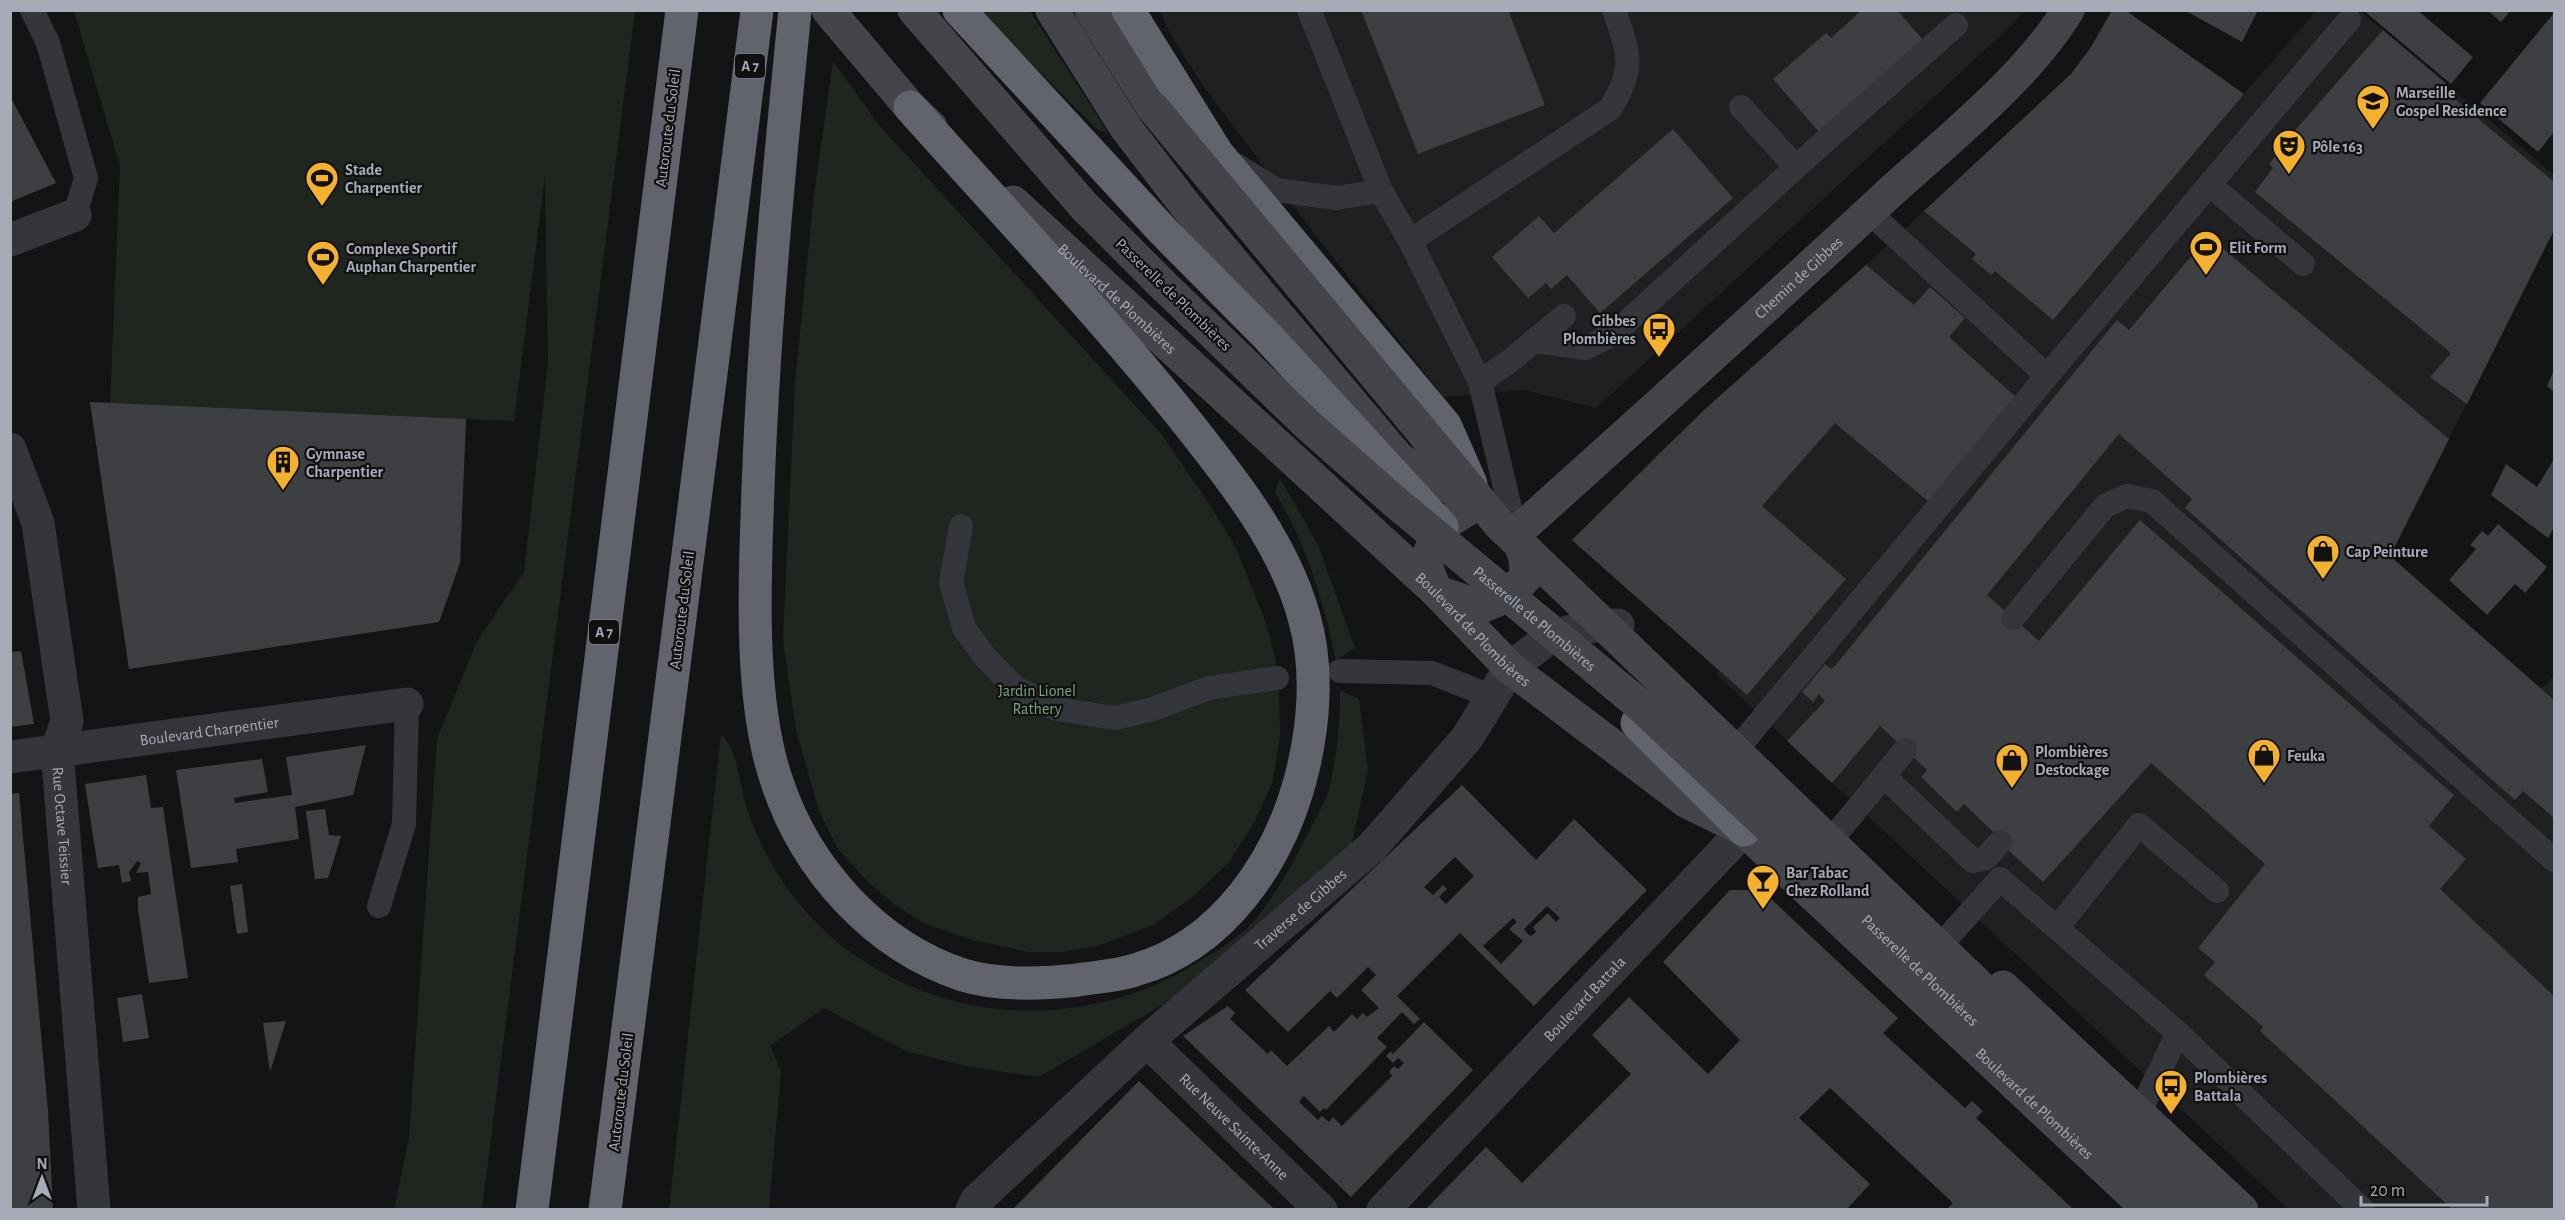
<svg xmlns="http://www.w3.org/2000/svg" width="2565" height="1220" viewBox="0 0 2565 1220" font-family="'Alegreya Sans',sans-serif">
<style>
.built{fill:#202023}
.green{fill:#1f2620}
.building{fill:#3e3f43;fill-rule:evenodd}
.lines{fill:none;stroke-linecap:round;stroke-linejoin:round}
.lane{stroke:#35363b;stroke-width:24}
.street{stroke:#35363b;stroke-width:33}
.secondary{stroke:#43454b;stroke-width:33}
.highway{stroke:#61646d;stroke-width:33}
.secondary-bridge{stroke:#43454b;stroke-width:33}
.labels{text-anchor:middle;stroke-width:4.5;stroke-linejoin:round;paint-order:stroke}
.shield{fill:#101011;stroke:#797c85;stroke-width:1.5}
.shield-label{font-size:15px;font-weight:bold;fill:#a6abb7}
.poi-label{font-size:16px;font-weight:bold;fill:#a6abb7;stroke:#101011;text-anchor:start}
.street-label{font-size:16px;fill:#a6abb7;stroke:#101011}
.park-label{font-size:16px;fill:#7da27f;stroke:#101011}
</style>
<rect width="100%" height="100%" fill="#141416"/>
<!-- built -->
<path class="built" d="M1160,11h864l-13,15 -415,382 -72,-18 -80,7 -135,-170 -106,-141 -35,-56z
M2125,11l119,83 72,-83h44l194,164v55l-164,326 152,133 12,-14v534h-266l-572,-535 3,-3 -147,-131 92,-92 202,-183 205,-191 20,-27z"/>
<!-- green -->
<path class="green" d="M74,11h561l-153,1198h-88l15,-71 28,-399 40,-98 47,-69 24,-209 -3,-188 -31,246 -48,-2 -6,144 -21,59 -310,47 -39,-267 20,1 10,-237z
M979,11h51l78,122 -10,-3z
M833,61l46,64 283,310 48,70 25,41 31,77 9,34 4,37 1,42 -7,45 -18,40 -25,40 -36,35 -41,29 -56,21 -36,6h-32l-56,-12 -50,-17 -29,-19 -25,-21 -31,-34 -19,-38 -23,-81 -13,-90 12,-257 19,-188z
M1280,478l38,67 37,103 -19,12c-13,-59 -29,-116 -61,-167z
M1340,690l19,9 9,72 -16,72 -175,153 -138,81 -69,-10 -64,-16 -82,-43 -54,38 11,25 -12,138 -100,1 52,-476c19,20 17,48 26,75 18,54 52,104 98,139 102,78 241,83 350,16 22,-13 49,-29 64,-49 22,-28 38,-60 54,-91 5,-11 13,-23 16,-35 8,-33 11,-65 11,-99z"/>
<!-- building -->
<path class="building" d="M1361,10h147l37,95 -127,49z
M1862,10h35l26,30 -104,92 -46,-53 53,-46 5,5z
M2112,10h13l119,84 -191,226 -58,-49 -4,4 -19,-16 4,-5 -52,-43 147,-137 20,-27z
M2184,10h74l-16,32z
M2363,10h54l56,47 -22,27z
M2487,10h24l-10,12z
M2554,13v119l-16,20 -58,-49z
M2383,30l66,56 -4,5 109,91v48l-87,174 -37,-27 21,-24 -196,-161 18,-24 -4,-4 22,-29z
M10,96l46,87 -46,19z
M1673,129l60,69 -133,115 -33,-38 -16,14 -5,-6 -18,15 -36,-41 47,-41 15,17z
M2208,236l241,203 -59,117 164,144v118l-31,-27 -8,9 -330,-292 7,-9 -73,-65 -132,161 52,46 101,-121 314,275 -25,31 37,33 -26,30 114,107v213h-102l-192,-178 3,-4 -59,-52 11,-13 -17,-14 67,-84 -114,-101 -108,119 -36,-33 2,-2 -45,-43 -7,8 -36,-35 6,-7 -47,-44 -48,57 -45,-42 38,-40 -6,-7 -6,8 -11,-10 23,-28 6,5 3,-2 283,-347 12,10z
M1866,265l48,40 16,-18 35,31 -16,19 70,63 -89,103 -95,-80 -73,83 84,73 -99,116 -175,-155 131,-129z
M2554,370v22l-7,-6z
M90,402l376,17 -6,144 -21,59 -310,47z
M2554,459v68l-6,11 -57,-43 15,-31 31,23z
M2498,524l49,43 -22,26 -10,-9 -28,31 -38,-35 27,-31 -6,-4 12,-14 6,5z
M21,651l13,73 -24,3v-75z
M366,745l-13,50 -58,12 4,32 -63,10 2,13 -47,6 -15,-98 86,-11 6,33 -34,6 1,5 57,-8 -6,-38z
M146,775l5,33 12,-1 25,171 -39,5 -11,-73v-13l13,-3 -3,-22 -12,1 5,-10 -4,-2 -8,11 2,9 -9,2 -3,-18 -21,3 -13,-84z
M1462,785l74,75 38,-41 73,71 -113,116 -74,-73 -63,63 23,23 -6,5 -12,-12 -25,26 10,9 -61,63 -2,-2 -4,4 -16,-16 -5,6 19,18 4,-4 7,6 4,-5 9,9 50,-50 -3,-4 5,-6 4,3 6,-6 -6,-5 -5,5 -7,-7 5,-5 2,3 31,-32 49,48 -122,127 -168,-161 45,-30 7,7 -5,6 38,35 3,-4 16,16 42,-40 5,6 18,-18 5,5 6,-6 4,4 12,-9 -18,-18 15,-15 -8,-8 -31,31 -7,-7 -42,41 -43,-42zM1455,857l19,19 -28,28 -7,-7 8,-8 -4,-4 -10,10 -9,-8zM1547,906l13,12 -4,4 -8,-9 -15,14 3,5 -5,4 -2,-1 -5,-6zM1513,918l4,4 -8,7 14,12 -22,23 -18,-18z
M19,793l29,318 5,98h-43v-415z
M325,809l4,26 12,1 -13,42 -13,1 -9,-68z
M242,884l6,48 -11,2 -7,-48z
M1730,890h31l7,6 130,122 -15,15 82,75 7,-7 11,10 -7,7 97,91h-126l6,-6 -123,-115 -31,30 71,66 -23,25h-421l60,-62 36,36 109,-109 -39,-39 37,-38 79,77 32,-34 -77,-78z
M142,994l7,44 -26,4 -6,-44z
M286,1021l-16,51 -7,-49z
M1139,1081l99,94 36,34h-261z"/>
<g class="lines">
<!-- lane -->
<path class="lane" d="M32,10l16,33 38,135 -11,37
M1309,10l72,181 29,50 70,141 36,151
M1236,165l40,25 60,8 45,-7
M1796,167l160,-142
M2210,185l93,79
M1869,212l178,164
M1410,241l200,-132c26,-42 19,-55 4,-99
M1534,341l52,7 29,-15 181,-166 -55,-60
M1480,382l31,-22 53,-44
M961,526l-10,56 13,46 22,30 28,29 43,22 58,9 35,-8 59,-22 68,-10
M2013,618l92,-112 22,-10 25,5 402,359
M1340,671l92,2 61,24
M1742,743l305,-367 302,-356
M1884,776l89,85 13,-3 14,-16
M1837,833l68,-83
M379,906l25,-82 3,-120
M2057,928l82,-103 78,66
M1949,936l51,-57 178,154 -39,81
M2178,1033l185,177"/>
<!-- street -->
<g class="street">
<path d="M10,240l65,-25"/>
<path id="s1" d="M10,449l28,74 29,198 -10,29 37,460"/>
<path id="s2" d="M10,757l397,-53"/>
<path id="s3" d="M1147,1041l174,169"/>
<path id="s4" d="M972,1210l4,-9 171,-160 225,-194 95,-109 43,-70 40,-31 35,-10 33,-2"/>
<path id="s5" d="M1383,1210l379,-399"/>
</g>
<!-- secondary -->
<g class="secondary">
<path d="M828,10l82,97 21,20"/>
<path d="M914,10l170,196 76,76"/>
<path d="M1052,10l74,118 60,78 213,253 84,47"/>
<path d="M1091,10l62,98"/>
<path id="s6" d="M1013,202l423,389 74,77 177,134 57,28 405,380"/>
<path d="M1478,503l-37,23 -16,37 11,28 45,16 26,-11 19,-19 -1,-19 -9,-25"/>
<path id="s7" d="M1516,533c124,-111 247,-223 369,-336 59,-54 142,-119 183,-187"/>
<path d="M2003,987l239,223"/>
</g>
<!-- highway -->
<path class="highway" d="M795,10c-17,169 -33,338 -38,508 -3,80 -6,189 20,264 29,87 98,164 186,193 36,11 78,9 115,5 19,-3 39,-4 57,-10 88,-25 144,-109 166,-193 13,-50 18,-109 3,-160 -21,-77 -77,-144 -126,-206 -85,-105 -178,-203 -268,-304
M959,10l205,222 104,105 174,190
M1128,10l89,143 228,272 26,59
M1637,723l107,107
M532,1210l150,-1200
M605,1210l152,-1200"/>
<!-- secondary-bridge -->
<g class="secondary-bridge">
<path d="M1153,108l346,416 713,686"/>
<path id="s8" d="M1160,282l148,143 86,76 247,205 534,504"/>
</g>
</g>
<!-- icons -->
<defs>
<symbol id="school-pin" viewBox="-11 -11 22 30"><path d="M0 17L-7.5 6A9.5 9.5 0 1 1 7.5 6Z" fill="#f4b12f" stroke="#101011"/><path d="M0-5L7-2L0 1L-7-2ZM-4 1L0 2.5L4 1V4Q0 6-4 4Z" fill="#111"/></symbol>
<symbol id="theatre-pin" viewBox="-11 -11 22 30"><path d="M0 17L-7.5 6A9.5 9.5 0 1 1 7.5 6Z" fill="#f4b12f" stroke="#101011"/><path d="M-5-5.5Q0-4 5-5.5V0Q5 5 0 6Q-5 5-5 0ZM-3.3-2.5H-1v1.5H-3.3ZM1-2.5H3.3v1.5H1ZM-2.8 1Q0 5.5 2.8 1Z" fill="#111"/></symbol>
<symbol id="stadium-pin" viewBox="-11 -11 22 30"><path d="M0 17L-7.5 6A9.5 9.5 0 1 1 7.5 6Z" fill="#f4b12f" stroke="#101011"/><path d="M0-5a6.5 5 0 1 0 0 10a6.5 5 0 1 0 0-10ZM-3.5-1.8h7v3.6h-7Z" fill="#111"/></symbol>
<symbol id="bus-pin" viewBox="-11 -11 22 30"><path d="M0 17L-7.5 6A9.5 9.5 0 1 1 7.5 6Z" fill="#f4b12f" stroke="#101011"/><path d="M-5-6H5V4H4V6H2V4H-2V6H-4V4H-5ZM-3.5-4V0h7V-4ZM-3.5 1.2v1.5H-2V1.2ZM2 1.2v1.5H3.5V1.2Z" fill="#111"/></symbol>
<symbol id="building-pin" viewBox="-11 -11 22 30"><path d="M0 17L-7.5 6A9.5 9.5 0 1 1 7.5 6Z" fill="#f4b12f" stroke="#101011"/><path d="M-4-6H4V6H1V3H-1V6H-4ZM-2.5-4.3h1.7v1.8h-1.7ZM.8-4.3h1.7v1.8H.8ZM-2.5-1h1.7V.8h-1.7ZM.8-1h1.7V.8H.8Z" fill="#111"/></symbol>
<symbol id="shop-pin" viewBox="-11 -11 22 30"><path d="M0 17L-7.5 6A9.5 9.5 0 1 1 7.5 6Z" fill="#f4b12f" stroke="#101011"/><path d="M-5-2.5h2.3a2.7 3.5 0 0 1 5.4 0H5L5.5 6h-11ZM-1.5-2.5h3a1.5 2.3 0 0 0-3 0Z" fill="#111"/></symbol>
<symbol id="bar-pin" viewBox="-11 -11 22 30"><path d="M0 17L-7.5 6A9.5 9.5 0 1 1 7.5 6Z" fill="#f4b12f" stroke="#101011"/><path d="M-6-5H6L.8 .8V4.5H3.5V6h-7V4.5H-.8V.8Z" fill="#111"/></symbol>
</defs>
<g fill-rule="evenodd">
<use href="#school-pin" x="2354" y="82" width="38" height="52"/>
<use href="#theatre-pin" x="2270" y="127" width="38" height="52"/>
<use href="#stadium-pin" x="303" y="159" width="38" height="52"/>
<use href="#stadium-pin" x="2187" y="228" width="38" height="52"/>
<use href="#stadium-pin" x="304" y="238" width="38" height="52"/>
<use href="#bus-pin" x="1640" y="310" width="38" height="52"/>
<use href="#building-pin" x="264" y="443" width="38" height="52"/>
<use href="#shop-pin" x="2304" y="532" width="38" height="52"/>
<use href="#shop-pin" x="2245" y="736" width="38" height="52"/>
<use href="#shop-pin" x="1993" y="741" width="38" height="52"/>
<use href="#bar-pin" x="1744" y="862" width="38" height="52"/>
<use href="#bus-pin" x="2152" y="1067" width="38" height="52"/>
</g>
<g class="labels">
<!-- shield labels -->
<g class="shield">
<rect x="735" y="54" width="30" height="24" rx="4.5"/>
<rect x="589" y="620" width="30" height="24" rx="4.5"/>
</g>
<g class="shield-label">
<text x="750" y="71">A 7</text>
<text x="604" y="637">A 7</text>
</g>
<!-- poi labels -->
<g class="poi-label">
<text x="2396" y="98">Marseille<tspan x="2396" dy="18">Gospel Residence</tspan></text>
<text x="2312" y="152">Pôle 163</text>
<text x="345" y="175">Stade<tspan x="345" dy="18">Charpentier</tspan></text>
<text x="2229" y="253">Elit Form</text>
<text x="346" y="254">Complexe Sportif<tspan x="346" dy="18">Auphan Charpentier</tspan></text>
<text x="1636" y="326" text-anchor="end">Gibbes<tspan x="1636" dy="18">Plombières</tspan></text>
<text x="306" y="459">Gymnase<tspan x="306" dy="18">Charpentier</tspan></text>
<text x="2346" y="557">Cap Peinture</text>
<text x="2035" y="757">Plombières<tspan x="2035" dy="18">Destockage</tspan></text>
<text x="2287" y="761">Feuka</text>
<text x="1786" y="878">Bar Tabac<tspan x="1786" dy="18">Chez Rolland</tspan></text>
<text x="2194" y="1083">Plombières<tspan x="2194" dy="18">Battala</tspan></text>
</g>
<!-- street labels -->
<g class="street-label">
<text transform="translate(667 128) rotate(-83)" y="6">Autoroute du Soleil</text>
<text dy="6" stroke="none"><textPath href="#s7" startOffset="381">Chemin de Gibbes</textPath></text>
<text transform="translate(1174 294) rotate(44)" y="6">Passerelle de Plombières</text>
<text dy="6" stroke="none"><textPath href="#s6" startOffset="142">Boulevard de Plombières</textPath></text>
<text transform="translate(681 610) rotate(-83)" y="6">Autoroute du Soleil</text>
<text dy="6" stroke="none"><textPath href="#s8" startOffset="504">Passerelle de Plombières</textPath></text>
<text dy="6" stroke="none"><textPath href="#s6" startOffset="628">Boulevard de Plombières</textPath></text>
<text dy="6" stroke="none"><textPath href="#s2" startOffset="201">Boulevard Charpentier</textPath></text>
<text dy="6" stroke="none"><textPath href="#s1" startOffset="386">Rue Octave Teissier</textPath></text>
<text dy="6" stroke="none"><textPath href="#s4" startOffset="446">Traverse de Gibbes</textPath></text>
<text dy="6" stroke="none"><textPath href="#s8" startOffset="1026">Passerelle de Plombières</textPath></text>
<text dy="6" stroke="none"><textPath href="#s5" startOffset="292">Boulevard Battala</textPath></text>
<text transform="translate(620 1092) rotate(-83)" y="6">Autoroute du Soleil</text>
<text dy="6" stroke="none"><textPath href="#s6" startOffset="1366">Boulevard de Plombières</textPath></text>
<text dy="6" stroke="none"><textPath href="#s3" startOffset="122">Rue Neuve Sainte-Anne</textPath></text>
</g>
<!-- park labels -->
<g class="park-label">
<text x="1037" y="696">Jardin Lionel<tspan x="1037" dy="18">Rathery</tspan></text>
</g>
</g>
<!-- border -->
<rect width="2565" height="1220" fill="none" stroke="#a6abb7" stroke-width="24"/>
<!-- north arrow -->
<g transform="translate(42 1178)" stroke="#101011" stroke-width="4.5" paint-order="stroke">
<path d="M0-4.5L10 22L0 15L-10 22Z" fill="#a6abb7"/>
<text y="-9" font-size="16" font-weight="bold" text-anchor="middle" fill="#a6abb7">N</text>
</g>
<!-- scale -->
<path d="M2361 1196v9h126v-9" fill="none" stroke="#a6abb7" stroke-width="3"/>
<text x="2370" y="1196" font-size="18" fill="#a6abb7" stroke="#101011" stroke-width="4.5" paint-order="stroke">20 m</text>
</svg>
